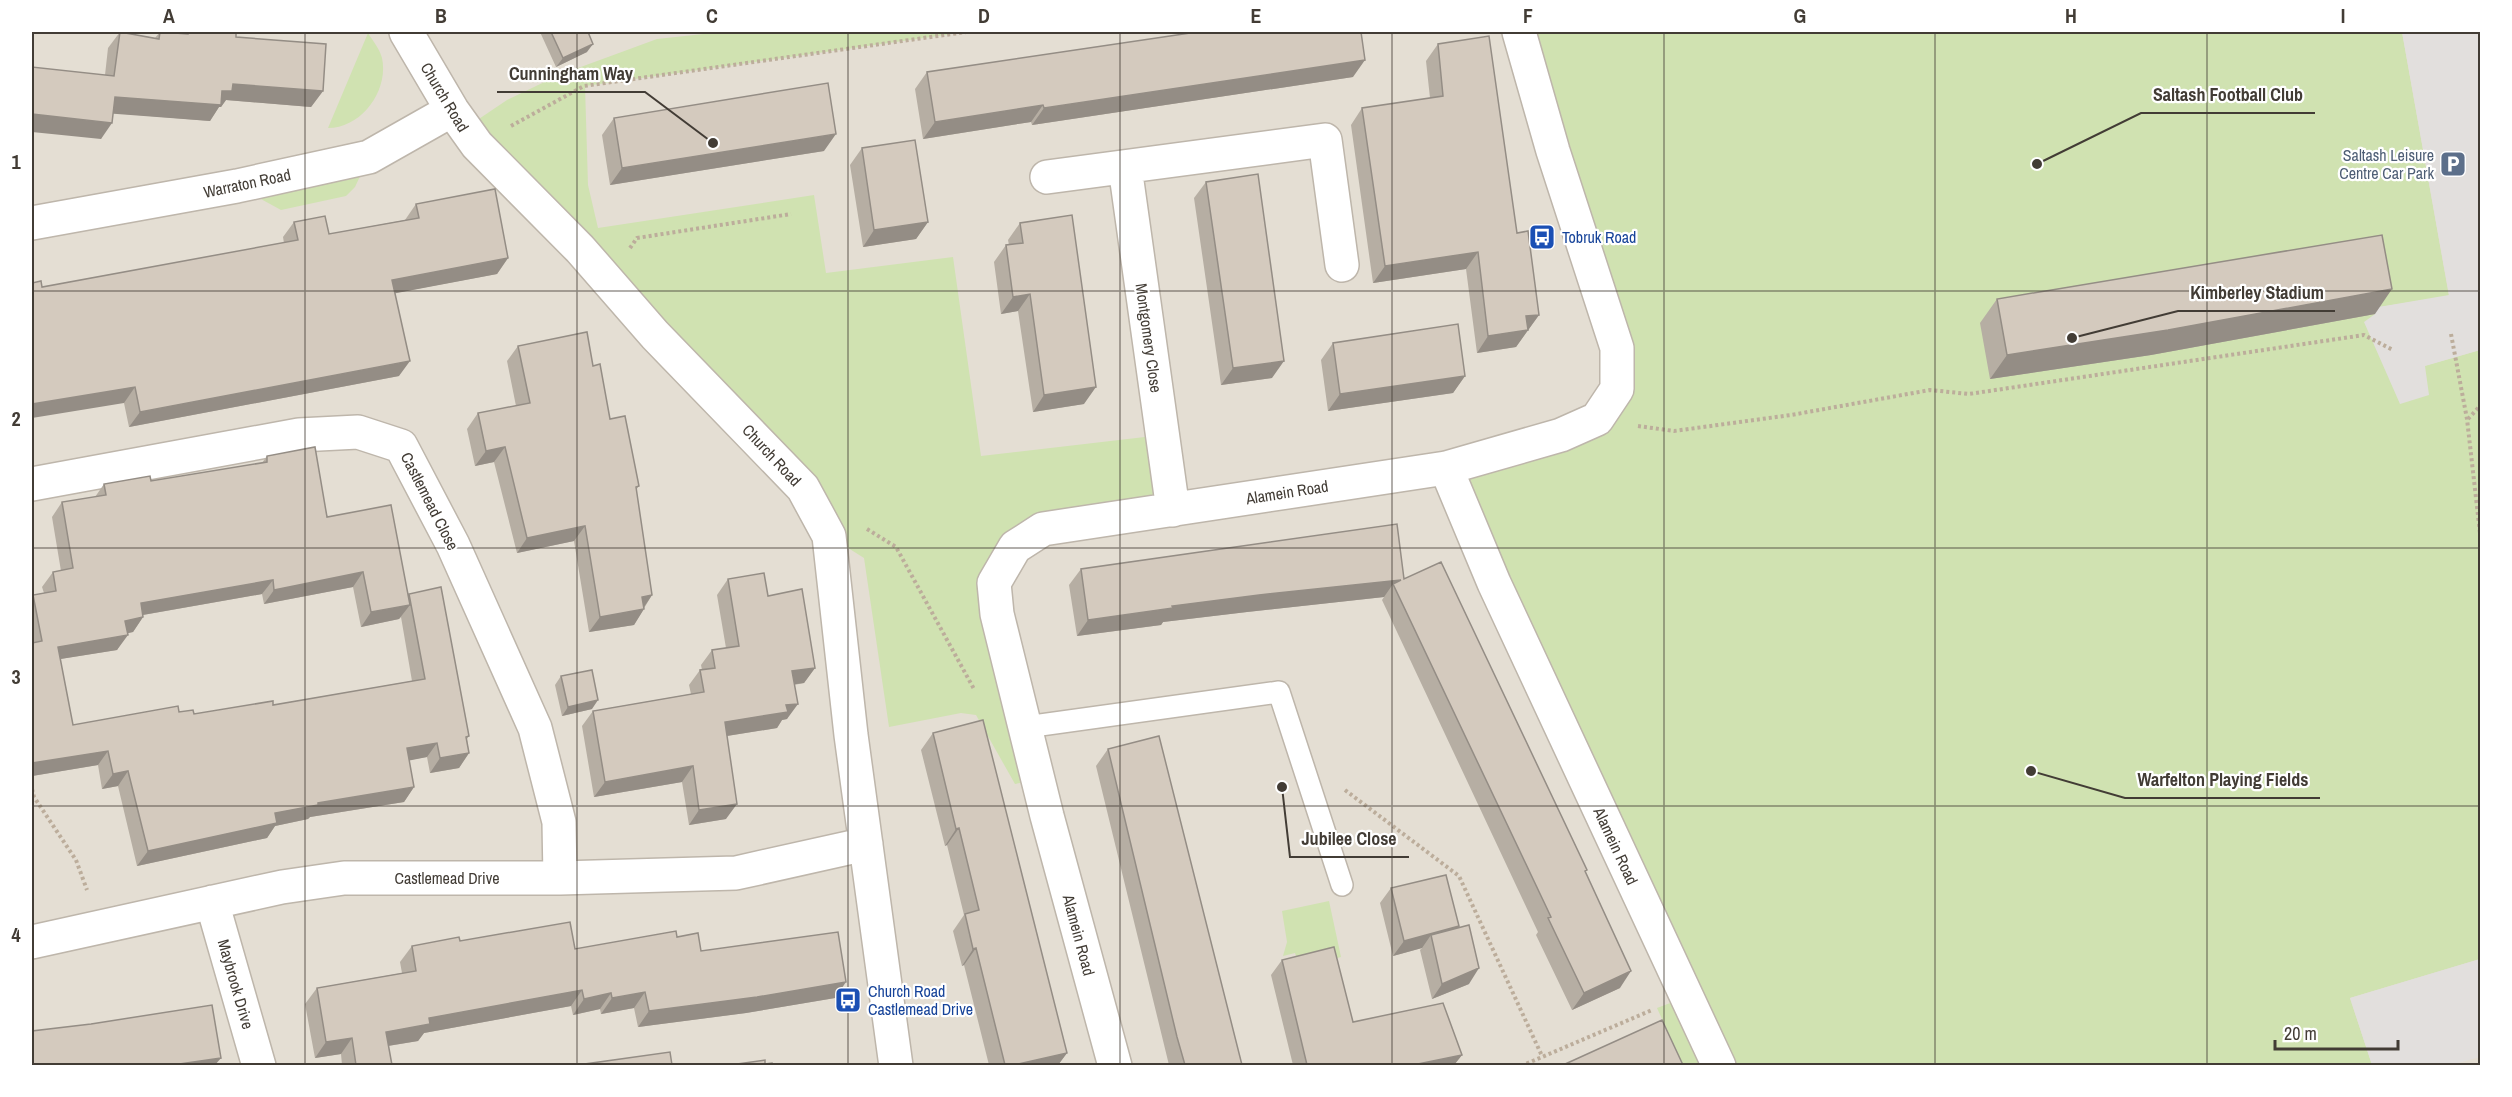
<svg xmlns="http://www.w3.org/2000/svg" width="2512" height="1097" viewBox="0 0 2512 1097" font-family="'Archivo Narrow',sans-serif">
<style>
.residential{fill:#e4ded3}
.green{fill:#d0e2b1}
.parking{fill:#e2dfdd}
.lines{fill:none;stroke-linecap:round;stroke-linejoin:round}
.service-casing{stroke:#beb6ab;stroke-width:24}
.minor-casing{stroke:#beb6ab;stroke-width:36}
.path{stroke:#bcad9b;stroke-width:4;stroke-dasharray:3 3;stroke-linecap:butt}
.service{stroke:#fff;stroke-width:21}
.minor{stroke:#fff;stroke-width:33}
.wall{fill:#b6aea3;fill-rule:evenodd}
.shaded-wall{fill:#948d85}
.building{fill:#d4cabe;stroke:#948d85;stroke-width:1.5}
.grid{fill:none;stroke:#423c35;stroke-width:1.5;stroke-opacity:0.55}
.labels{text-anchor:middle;stroke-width:4.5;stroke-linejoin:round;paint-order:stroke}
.street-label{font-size:16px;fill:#423c35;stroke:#fff}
.service-label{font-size:16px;fill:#4e5e75;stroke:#fff;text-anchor:end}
.transit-label{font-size:16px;fill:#164399;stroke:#fff;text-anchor:start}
.leader{fill:none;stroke:#423c35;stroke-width:2}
.callout-dot{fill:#423c35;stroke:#fff;stroke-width:2}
.callout-label{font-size:18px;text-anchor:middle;font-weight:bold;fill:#423c35;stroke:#fff;stroke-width:4.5;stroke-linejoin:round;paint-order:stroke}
.neatline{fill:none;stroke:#423c35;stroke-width:2}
.grid-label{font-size:20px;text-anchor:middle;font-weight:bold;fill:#423c35}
</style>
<rect width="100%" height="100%" fill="#f1ece5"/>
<!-- residential -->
<path class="residential" d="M32,32h2448v1033h-2448z"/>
<!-- green -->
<path class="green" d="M722,32h244l-381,54 3,99 10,43 216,-33 12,78 127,-16 28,199 181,-21 11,75 -130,19 -49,54 45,196 -24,5 -39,-69 -15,-2 -72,14 -25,-169 -35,-22 -365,-407 43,-29 52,-25 98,-36z
M1519,32h883l47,264 -76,12 51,58 56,-16v609l-130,39 22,67h-689l-26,-57 29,-11 -237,-524 112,-38 56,-46z
M368,33c4,7 12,16 14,25 7,32 -20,70 -54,70z
M369,157l-14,30 -9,9 -65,14 -44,-24z
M1329,901l12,56 -41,11 -5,-15 -12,3 4,-14 -5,-31z"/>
<!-- parking -->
<path class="parking" d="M2402,32h78v318l-55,16 4,29 -29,9 -36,-82 11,-8 -2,-6 76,-13z
M2480,959v98l-29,8h-79l-22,-67z"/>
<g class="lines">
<defs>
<path id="service" d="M1026,727l253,-35 63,193"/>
<path id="minor" d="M406,32l46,78 25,35 103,104 75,86 148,153 26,48 22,199 45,331
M1125,167l48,343
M1047,177l278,-37 17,125
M32,223l205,-37 132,-29 83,-47
M1446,468l48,115 225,483
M32,484l267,-49 59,-3 43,14 52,99 82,183 24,94 1,56
M212,902l47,164
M32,942l250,-55 62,-9h216l176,-5 130,-29
M1115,1066l-68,-250 -50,-202 -3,-31 21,-36 28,-18 403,-61 115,-33 36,-16 20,-30v-41l-64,-197 -34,-119"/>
</defs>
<!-- service casing -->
<use href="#service" class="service-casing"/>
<!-- minor casing -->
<use href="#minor" class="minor-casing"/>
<!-- path -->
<path class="path" d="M511,126l73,-40 382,-54
M630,248l7,-10 154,-24
M2451,334l16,85 13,114
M2468,419l12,-13
M1638,426l36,5 117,-16 139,-25 39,4 395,-59 29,15
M867,529l29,18 78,142
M32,789l2,8 42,63 11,30
M1345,790l114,86 83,180
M1521,1066l131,-56"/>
<!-- service -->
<use href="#service" class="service"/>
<!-- minor -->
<use href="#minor" class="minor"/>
</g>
<!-- wall -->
<path class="wall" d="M120,32l35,6 5,-6 15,1 -1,-1h62v5l87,54 -12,16 -85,-7 -5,7h-2l-9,14 -97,-8 -12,26 4,-64 3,-27z
M540,32h48l-1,20 -31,15z
M1438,44l79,189 22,82 -23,32 -39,6 -11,-84 -93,14 -22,-158 11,-17 68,-10 -4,-37z
M927,72l426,5 -321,48 -1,-3 -108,17 -8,-50z
M614,118l210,33 -214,34 -8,-50z
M862,148l66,74 -12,17 -53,8 -13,-82z
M1206,182l66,196 -51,7 -27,-187z
M416,204l92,54 -11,16 -102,19 4,83 -270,51 -5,-24 -82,-116 242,-44 -1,-6 11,-15 35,12 76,-14z
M1020,223l64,181 -51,8 -15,-101 -17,3 -7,-52 12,-17h3l-1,-5z
M1997,299l378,15 -224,41 -161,24 -10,-56z
M1333,343l132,33 -12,17 -125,18 -7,-51z
M518,346l75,20 17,53 29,67 -3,4 16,105 -18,30 -45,7 -15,-91 -57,12 -23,-91 -19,4 -8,-37 11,-16 38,-7 -9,-45z
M267,456l141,139 1,-1 60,142 -2,3 2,14 -10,15 -29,5 -3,-16 -18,3 5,27 -10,15 -94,15 -2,2 -33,7 -8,12 -130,28 -19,-80 -16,3 -4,-24 -66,11v-179l1,-2 11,-2 -2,-6 11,-15 8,-1 -9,-54 10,-15 33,-5 9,-13 47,-3 111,-18zM353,587l8,40 38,-8 2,-2 11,64 -139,24 -79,9 -15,-2 -106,13 -13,-66 57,-9 10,-17 6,-1 10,-15v-2l119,-21 2,10z
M1081,569l323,10 183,291 -2,2 35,116 -48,22 -36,-75 2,-3 -156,-332 2,-3 -137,15 -84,10 -2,3 -84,11 -8,-51z
M728,579l40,17 47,72 -11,15 -10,2 -7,34 -5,1 -5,8 -50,8 -1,83 -37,6 -7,-43 -88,15 -12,-71 11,-15 98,-17 -2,-9 11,-15h2l-1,-5 11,-15 14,-2 -9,-53z
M561,676l31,33 -30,7 -7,-31z
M933,733l134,320 -9,12h-69l-25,-100 -2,1 -9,-35 11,-16 -17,-70 -2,1 -24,-96z
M1108,749l134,316h-73l-73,-299z
M1391,888l66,41 12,55 -37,15 -12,-49 2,-2 -29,8 -13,-53z
M677,937l24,14 134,47 -89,15 -108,14 -4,-19 -33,6 -1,-5 -27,6 -2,-9 -147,27 -6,8 -30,5 4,19h-50l-1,-11 -26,4 -10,-54 12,-16 85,-15 -2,-11 12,-16 48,-5 115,8z
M1282,960l71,62 109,33 -8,10h-161l-22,-90z"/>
<!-- shaded-wall -->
<path class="shaded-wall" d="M593,44l-6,8 -31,15 7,-9z
M1365,60l-12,17 -321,48 12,-17z
M233,84l90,7 -12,16 -85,-7 -5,7h-2l-9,14 -106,-8 11,-16 107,-6z
M1043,105l-12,17 -108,17 12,-17z
M32,114l80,9 -11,16 -69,-7z
M836,134l-12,17 -214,34 12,-17z
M928,222l-12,17 -53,8 11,-17z
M1478,252l-12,17 -93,14 12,-17z
M508,258l-11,16 -116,22 11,-16z
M2392,289l-17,25 -224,41 -161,24 17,-24z
M1030,294l-12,17 -17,3 12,-17z
M1539,315l-23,32 -39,6 11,-17 38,-20z
M410,361l-11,15 -270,51 11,-15z
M1284,361l-12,17 -51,7 12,-17z
M1465,376l-12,17 -125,18 12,-17z
M135,387l-11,16 -92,15v-14z
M1096,387l-12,17 -51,8 11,-17z
M505,447l-11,15 -19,4 11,-15z
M585,526l-11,15 -57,12 10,-15z
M363,572l-10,15 -89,17 10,-14z
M273,580l-11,14 -131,23 10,-14z
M1401,580l-8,4 -9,13 -137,15 -84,10 -2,3 -84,11 11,-16 84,-14 87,-11z
M652,595l-10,15 2,-1 -10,16 -45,7 11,-15 42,-20z
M410,605l-11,14 -38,8 10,-15z
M143,617l-10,15 -18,4 10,-15z
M128,635l-11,15 -69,11 10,-14z
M815,668l-11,15 -23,3 11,-15z
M598,700l-6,9 -30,7 6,-9z
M798,704l-11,15 -5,1 -5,8 -63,10 11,-16 61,-17z
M437,743l-10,14 -30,6 10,-15z
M108,751l-10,14 -66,11v-13z
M469,753l-10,15 -29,5 10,-15z
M693,766l-11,16 -88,15 11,-15z
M128,771l-10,15 -16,3 11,-15z
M414,787l-10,15 -94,15 -2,2 -33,7 -8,12 -130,28 11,-15 127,-38 43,-10z
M737,804l-11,15 -37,6 10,-15z
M959,828l-12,17 -2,1 11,-17z
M1459,926l-11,15 -17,-6 -9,13 -29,8 11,-15z
M976,948l-12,17 -2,1 11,-17z
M1479,968l-10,16 -37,15 10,-15z
M1631,971l-11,17 -48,22 12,-17z
M846,982l-11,16 -89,15 -108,14 11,-16z
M582,990l-11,16 -147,27 -6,8 -43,7 11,-16 43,-14z
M645,992l-11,16 -33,6 11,-16z
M611,993l-11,16 -27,6 11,-16z
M352,1038l-11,16 -26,4 11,-16z
M1067,1053l-9,12h-44z
M1462,1055l-8,10h-41z
M221,1058l-6,7h-36l1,-1z"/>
<!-- building -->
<path class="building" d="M120,32l39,7 1,-7 28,2v-2h48v5l90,7 -3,47 -90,-7 -1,7h-10l-1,14 -106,-8 -3,26 -80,-9v-47l82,9z
M551,32h37l5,12 -30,14z
M1197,32h164l4,28 -321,48 -1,-3 -108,17 -8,-50z
M1489,36l28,197 11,-2 11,84 -13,1 2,14 -40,6 -10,-84 -93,14 -23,-158 81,-12 -5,-52z
M828,83l8,51 -214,34 -8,-50z
M915,140l13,82 -54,8 -12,-82z
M1258,174l26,187 -51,7 -27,-186z
M495,189l13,69 -116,22 18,81 -270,51 -5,-25 -103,17v-121l9,-2 1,6 256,-47 -4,-18 31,-6 4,18 90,-16 -3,-14z
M1072,215l24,172 -52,8 -14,-101 -17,3 -7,-52 17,-2 -3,-20z
M2382,235l10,54 -224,41 -161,25 -10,-56z
M1458,324l7,52 -125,18 -7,-51z
M587,332l6,34 7,-2 10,55 15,-3 14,70 -3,1 16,108 -10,2 2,12 -44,8 -15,-91 -58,12 -22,-91 -19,4 -8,-38 52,-10 -12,-57z
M315,447l12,70 64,-12 19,100 -39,7 -8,-40 -89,18 -1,-10 -132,23 2,14 -18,4 3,14 -70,12 15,78 105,-19 1,6 14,-2 1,4 79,-13v4l152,-26 -16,-85 32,-7 28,149 -3,1 3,16 -29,5 -3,-15 -30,5 7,39 -96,16v2l-43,8 2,10 -129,28 -20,-80 -15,3 -5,-23 -76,12v-120l10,-2 -9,-46 23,-4 -3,-19 20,-4 -11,-66 44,-7 -2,-11 46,-8 1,5 116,-19v-6z
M1397,524l7,55 37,-17 146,308 -2,1 46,100 -47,22 -36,-75 3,-1 -158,-333 8,-4 -142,15 -87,11 1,2 -85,12 -7,-51z
M764,573l4,23 34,-7 13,79 -23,3 6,33 -12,1 2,7 -63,10 12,82 -38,6 -6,-44 -88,16 -12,-71 111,-19 -4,-22 15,-2 -3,-18 27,-4 -11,-67z
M592,670l6,30 -30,7 -7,-31z
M983,720l84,333 -53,12h-9l-29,-117 -3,1 -8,-35 14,-4 -20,-82 -3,1 -23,-96z
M1159,736l83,329h-57l-8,-28 -69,-288z
M1446,875l13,51 -55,15 -13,-53z
M570,922l5,27 101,-18 1,6 21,-4 3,18 137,-19 8,50 -89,15 -108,14 -4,-19 -33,6 -1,-5 -27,6 -2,-9 -153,28 1,6 -44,8 6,33h-36l-4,-27 -26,4 -9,-54 99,-17 -4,-25 47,-9 1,4z
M1469,925l10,43 -37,16 -11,-49z
M1334,947l19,75 90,-19 19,52 -49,10h-106l-25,-105z
M212,1005l9,53 -41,6v1h-148v-34l59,-7z
M1662,1020l21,45h-120z
M670,1052l2,13h-87v-1z
M765,1060v4l7,-1v2h-42z"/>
<!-- grid -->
<path class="grid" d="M305,32v1034M577,32v1034M848,32v1034M1120,32v1034M1392,32v1034M1664,32v1034M1935,32v1034M2207,32v1034M32,291h2448M32,548h2448M32,806h2448"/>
<!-- icons -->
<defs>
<symbol id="parking-square" viewBox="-11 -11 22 22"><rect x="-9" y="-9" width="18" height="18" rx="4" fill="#5c6f8a" stroke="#fff"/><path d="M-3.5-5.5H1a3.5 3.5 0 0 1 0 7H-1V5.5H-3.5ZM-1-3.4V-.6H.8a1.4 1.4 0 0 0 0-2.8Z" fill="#fff"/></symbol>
<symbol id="bus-square" viewBox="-11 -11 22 22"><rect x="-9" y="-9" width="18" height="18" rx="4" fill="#1a4fb4" stroke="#fff"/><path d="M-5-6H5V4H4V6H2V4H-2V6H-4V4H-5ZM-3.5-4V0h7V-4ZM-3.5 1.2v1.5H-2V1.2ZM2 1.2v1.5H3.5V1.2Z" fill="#fff"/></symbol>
</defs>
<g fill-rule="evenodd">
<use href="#parking-square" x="2438" y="149" width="30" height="30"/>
<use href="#bus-square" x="1527" y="222" width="30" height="30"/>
<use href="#bus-square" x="833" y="985" width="30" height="30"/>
</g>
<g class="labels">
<!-- street labels -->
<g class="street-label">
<text transform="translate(445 97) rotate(59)" y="6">Church Road</text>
<text transform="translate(247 183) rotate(-12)" y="6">Warraton Road</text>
<text transform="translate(1149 338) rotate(82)" y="6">Montgomery Close</text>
<text transform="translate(772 455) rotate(47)" y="6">Church Road</text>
<text transform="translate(1287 492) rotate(-9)" y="6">Alamein Road</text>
<text transform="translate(430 501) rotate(63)" y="6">Castlemead Close</text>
<text transform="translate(1616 846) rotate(65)" y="6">Alamein Road</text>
<text x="447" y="884">Castlemead Drive</text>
<text transform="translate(1079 935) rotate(75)" y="6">Alamein Road</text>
<text transform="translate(236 984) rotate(74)" y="6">Maybrook Drive</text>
</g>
<!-- service labels -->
<g class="service-label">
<text x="2434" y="161">Saltash Leisure<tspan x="2434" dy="18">Centre Car Park</tspan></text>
</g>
<!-- transit labels -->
<g class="transit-label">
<text x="1562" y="243">Tobruk Road</text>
<text x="868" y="997">Church Road<tspan x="868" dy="18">Castlemead Drive</tspan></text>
</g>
</g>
<!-- callouts -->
<path class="leader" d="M713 143L645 92H497M2037 164L2141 113H2315M2072 338L2178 311H2335M2031 771L2125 798H2320M1282 787L1290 857H1409"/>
<g class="callout-dot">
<circle cx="713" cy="143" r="6"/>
<circle cx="2037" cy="164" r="6"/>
<circle cx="2072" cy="338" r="6"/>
<circle cx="2031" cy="771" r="6"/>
<circle cx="1282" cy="787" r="6"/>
</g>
<g class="callout-label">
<text x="571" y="80">Cunningham Way</text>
<text x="2228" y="101">Saltash Football Club</text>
<text x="2257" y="299">Kimberley Stadium</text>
<text x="2223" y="786">Warfelton Playing Fields</text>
<text x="1349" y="845">Jubilee Close</text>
</g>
<!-- border -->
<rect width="2512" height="1097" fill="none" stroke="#ffffff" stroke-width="66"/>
<!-- scale -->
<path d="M2275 1040v9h123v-9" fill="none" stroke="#423c35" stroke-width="3"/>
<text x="2284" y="1040" font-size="18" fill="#423c35" stroke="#ffffff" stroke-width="4.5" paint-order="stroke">20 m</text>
<rect x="33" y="33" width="2446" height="1031" class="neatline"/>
<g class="grid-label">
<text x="169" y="23">A</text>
<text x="441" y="23">B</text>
<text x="712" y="23">C</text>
<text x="984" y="23">D</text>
<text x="1256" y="23">E</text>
<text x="1528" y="23">F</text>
<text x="1800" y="23">G</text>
<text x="2071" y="23">H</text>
<text x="2343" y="23">I</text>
<text x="16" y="169">1</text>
<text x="16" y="426">2</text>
<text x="16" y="684">3</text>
<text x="16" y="942">4</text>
</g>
</svg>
